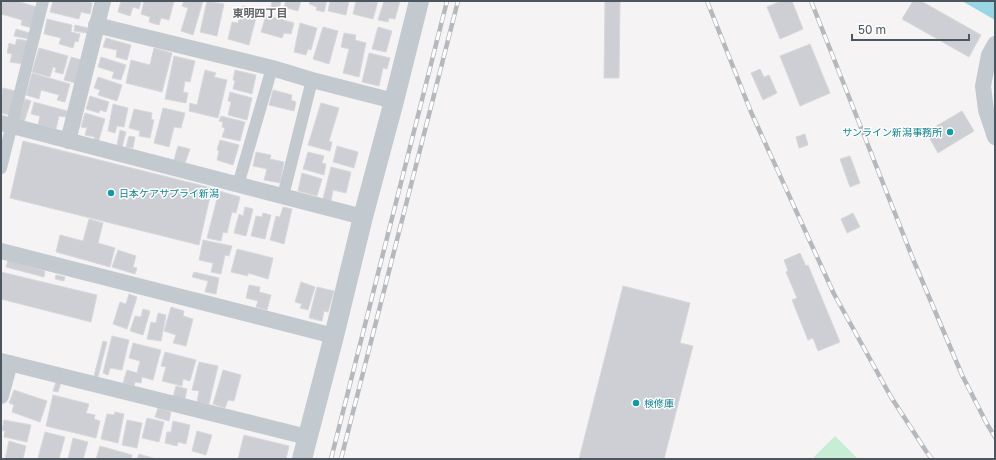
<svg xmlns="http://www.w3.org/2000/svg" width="996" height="460" viewBox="0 0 996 460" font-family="'Golos Text','Noto Sans JP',sans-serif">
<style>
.green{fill:#c7edd5}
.water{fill:#98d6e5}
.building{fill:#cdcfd4;stroke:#d7d9dd}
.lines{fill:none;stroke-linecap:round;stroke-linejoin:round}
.pedestrian{stroke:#c2cad0;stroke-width:12}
.minor{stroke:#c2cad0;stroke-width:16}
.tertiary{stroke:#c2cad0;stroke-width:20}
.rail-casing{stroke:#b5b8bc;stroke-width:4.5}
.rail{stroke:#fff;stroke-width:3;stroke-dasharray:9;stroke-linecap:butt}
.culture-dot{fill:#0f9aa8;stroke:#fff;stroke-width:1.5}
.labels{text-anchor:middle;stroke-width:3;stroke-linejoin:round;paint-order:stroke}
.culture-label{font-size:10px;fill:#0d838f;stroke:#fff;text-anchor:start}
.neighbourhood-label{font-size:11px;font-weight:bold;fill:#606367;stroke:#fff}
</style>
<rect width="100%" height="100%" fill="#f5f3f3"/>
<!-- green -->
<path class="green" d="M835,436l23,23h-46z"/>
<!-- water -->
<path class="water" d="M962,1h31l2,1v18z"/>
<!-- building -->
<path class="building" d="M1,1h15l21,6 -5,21 -11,-3 1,-5 -21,-6z
M53,1h30l9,2 -2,11 -9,-2 -2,7 -29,-7z
M121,1h20l-2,8 -6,-2 -3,9 -12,-4z
M144,1h30l-5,19 -8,-2 -2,7 -10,-3 1,-5 -9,-3z
M184,1h19l-10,34 -12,-4 7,-23 -6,-2z
M207,1l17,3 -7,32 -17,-4z
M272,1h9l-2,9 -8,-2z
M286,1h15l-3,10 -14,-4z
M310,1h17l-3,11 -8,-2 1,-3 -8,-3z
M330,1h19l-3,14 -18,-4z
M356,1h22l-5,18 -20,-5z
M384,1h16l-5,18 -6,-1 -1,4 -10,-2z
M605,1h15l-1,77h-15z
M781,1h11l11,28 -23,10 -13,-32z
M913,1h8l60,34 -12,22 -67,-38z
M243,6l15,4 -9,35 -21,-6 4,-17 6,1z
M266,15l28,8 -3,11 -7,-1 -2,5 -21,-6z
M47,19l25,6 -1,7 9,2 -2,8 -3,-1 -2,7 -14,-4 2,-6 -17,-4z
M300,23l17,5 -6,22 -3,-1 -2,6 -12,-3z
M75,25l13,3 -1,5 -13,-2z
M323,27l15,4 -9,33 -16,-5z
M378,27l14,4 -6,21 -14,-3z
M16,29l14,4 -1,6 -15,-3z
M344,33l12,2 -1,5 11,3 -7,34 -16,-4 6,-24 -8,-2z
M106,38l25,7 -4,15 -11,-3 1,-7 -14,-3z
M17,39l11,2 -5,23 -13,-2 2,-8 -5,-1 2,-10 6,2z
M810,44l20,49 -30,13 -20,-50z
M39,48l29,8 -5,18 -8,-2 1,-4 -3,-1 -3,10 -18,-5z
M154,48l18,5 -10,39 -36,-9 5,-23 19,5z
M369,53l21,5 -3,11 -4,-1 -4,18 -17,-4z
M174,56l21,5 -5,21 -5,-1 -2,11 5,1 -2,10 -21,-4z
M71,57l11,3 -7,23 -11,-3z
M101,57l25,8 -5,15 -9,-2 2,-6 -16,-5z
M760,69l4,8 5,-2 8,18 -14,7 -12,-27z
M205,70l11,3 -2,4 13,3 -9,38 -29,-7 1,-8 7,2z
M235,70l21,5 -4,19 -19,-5 2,-8 -2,-1z
M32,73l38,11 -5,18 -8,-2 2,-5 -18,-5 -2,9 -13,-4z
M98,77l24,8 -5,16 -19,-6 2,-5 -6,-2z
M3,88l13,3 -6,24 -9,-2v-19h1z
M273,90l19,5 -1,5 5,2 -2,9 -25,-6z
M230,92l22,6 -5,22 -19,-5 3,-13 -3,-1z
M90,96l19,6 -3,10 -6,-2 -1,3 -13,-4z
M25,99l6,2 -7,21 -6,-2z
M34,102l33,9 -1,6 -7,-1 -3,13 -18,-4 2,-9 -9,-2z
M321,103l18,5 -10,33 3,1 -2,9 -22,-6z
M113,104l15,4 -4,19 -7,-1 -2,7 -7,-2z
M163,108l22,5 -4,15 -7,-1 -5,20 -15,-4z
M134,109l18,4 -1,6 3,1 -4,18 -11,-2 1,-5 -11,-3z
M962,111l12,20 -36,22 -12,-21z
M85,113l20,6 -7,24 -5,-1 2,-5 -10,-2 2,-7 -6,-1z
M221,116l24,6 -5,19 -18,-4 3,-9 -3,-1 1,-5 -4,-1z
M120,130l6,2 -4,15 -5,-2z
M805,134l3,11 -9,3 -3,-11z
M129,136l6,1 -2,11 -7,-1z
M220,140l19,5 -6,20 -16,-5 2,-9 -2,-1z
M23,141l189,47 -13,57 -189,-47z
M178,146l12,3 -5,14 -11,-3z
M337,146l21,6 -4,16 -21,-6z
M256,152l15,3 -1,4 14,3 -4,21 -16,-3 3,-11 -14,-3z
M308,152l16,4 -2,7 4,1 -2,11 -21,-6z
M850,156l10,27 -10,4 -10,-28z
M331,167l20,5 -5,21 -13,-3 -2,11 -8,-2z
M302,173l20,6 -5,17 -19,-5z
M219,191l21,6 -4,16 -4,-1 -5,21 -4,-1 -2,9 -14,-3z
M245,207l8,2 -7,27 -12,-3 5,-19 4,2z
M283,207l9,2 -8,35 -14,-4 6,-24 4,1z
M263,213l8,2 -6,24 -14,-3 5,-20 6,1z
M853,213l7,14 -13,6 -6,-14z
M89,219l14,4 -5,20 17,5 -5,19 -54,-15 4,-17 23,6z
M203,240l29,6 -3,10 -4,-1 -4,19 -10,-2 2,-9 -14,-3z
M237,249l36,9 -5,21 -20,-6v3l-17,-4z
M118,250l18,6 -3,11 4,1 -2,6 -23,-7z
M800,253l6,13 2,-1 32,77 -22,9 -5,-13 -5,2 -16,-40 5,-2 -11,-26 2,-1 -4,-11z
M8,260l37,11 -1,6 -38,-10z
M1,272l96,23 -6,27 -90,-23z
M194,272l25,6 -3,16 -11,-2 3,-11 -16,-4z
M56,275l9,2 -1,4 -9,-2z
M301,282l14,5 -7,23 -8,-2 2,-4 -7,-2z
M249,285l11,2 -1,5 12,3 -4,15 -11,-3 2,-6 -12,-3z
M623,286l67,17 -10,40 13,3 -29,113h-85z
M317,287l17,4 -6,21 -4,-1 -2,10 -13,-3z
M129,294l8,3 -10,32 -14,-5 7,-22 6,2z
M171,307l13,4 -1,5 10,3 -7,27 -13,-3 3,-8 -12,-4z
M143,309l7,2 -7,24 -13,-4 5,-15 6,1z
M158,313l8,2 -5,26 -14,-2 4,-17 5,1z
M112,336l17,4 -7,30 -12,-2 -2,7 -5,-2z
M103,341l4,1 -9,35 -4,-1z
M133,343l28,7 -8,30 -11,-3 -1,6 -6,-1 -1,4 -11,-3 4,-13 10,3 3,-12 -11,-3z
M165,352l31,8 -6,21 -7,-2 -1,7 -20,-5 4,-14 -5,-1z
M199,362l19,4 -9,38 -12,-2 2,-11 -7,-1z
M223,370l18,5 -7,26 -6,-1 -3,8 -12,-4z
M56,382l5,1 -3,9 -5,-1z
M176,386l11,3 -2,10 -12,-2z
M14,390l33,11 -7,21 -28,-10 2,-7 -5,-2z
M53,395l36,9 -3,9 9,2 -1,4 6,2 -4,17 -50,-12z
M158,408l13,4 -2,9 -14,-4z
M115,412l9,2 -6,29 -17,-4 6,-25 7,1z
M147,418l17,4 -5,20 -17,-4z
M4,420l27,5 -4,17 -23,-5 1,-6 -3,-1z
M127,420l15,3 -5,25 -15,-3z
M173,421l17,4 -4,19 -8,-2 -1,4 -12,-3 2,-11h4z
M197,431l15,4 -6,20 -14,-4z
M45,432l20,5 -6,22 -21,-1z
M244,435l45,11 -3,13h-48z
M73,438l15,4 -5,17h-15z
M9,441l17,5 -3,13h-18z
M100,446l32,9 -1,4h-35z
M139,454l17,5h-19z"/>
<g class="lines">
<!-- pedestrian -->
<path class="pedestrian" d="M1,168l42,-167
M238,185l34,-117
M283,196l29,-116"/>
<!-- minor -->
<path class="minor" d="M96,25l176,43 40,12 82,21
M995,44l-6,11 -6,31 3,24 9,27
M1,123l362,94
M68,141l35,-140
M1,251l333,85
M1,361l306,76
M1,396l9,-33"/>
<!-- tertiary -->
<path class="tertiary" d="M302,459l32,-123 29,-119 31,-116 25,-100"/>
<defs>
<path id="rail" d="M707,1l44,111 83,182 57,103 35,54 6,8
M811,1l102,258 49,116 25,49 8,13
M331,459l116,-458
M341,459l117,-458"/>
</defs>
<!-- rail casing -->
<use href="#rail" class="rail-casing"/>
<!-- rail -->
<use href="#rail" class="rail"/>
</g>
<!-- markers -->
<g class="culture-dot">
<circle cx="950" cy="132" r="4"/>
<circle cx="111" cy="193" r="4"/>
<circle cx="636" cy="403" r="4"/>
</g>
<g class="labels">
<!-- culture labels -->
<g class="culture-label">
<text x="942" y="136" text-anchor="end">サンライン新潟事務所</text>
<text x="119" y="197">日本ケアサプライ新潟</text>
<text x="644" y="407">検修庫</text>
</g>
<!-- neighbourhood labels -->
<g class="neighbourhood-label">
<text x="260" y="17">東明四丁目</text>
</g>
</g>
<!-- border -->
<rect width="996" height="460" fill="none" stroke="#4c565f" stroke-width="4"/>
<!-- scale -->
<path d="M852 34v6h117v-6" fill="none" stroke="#4c565f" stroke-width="2"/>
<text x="858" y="34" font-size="12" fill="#4c565f" stroke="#ffffff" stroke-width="3" paint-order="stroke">50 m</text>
</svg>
